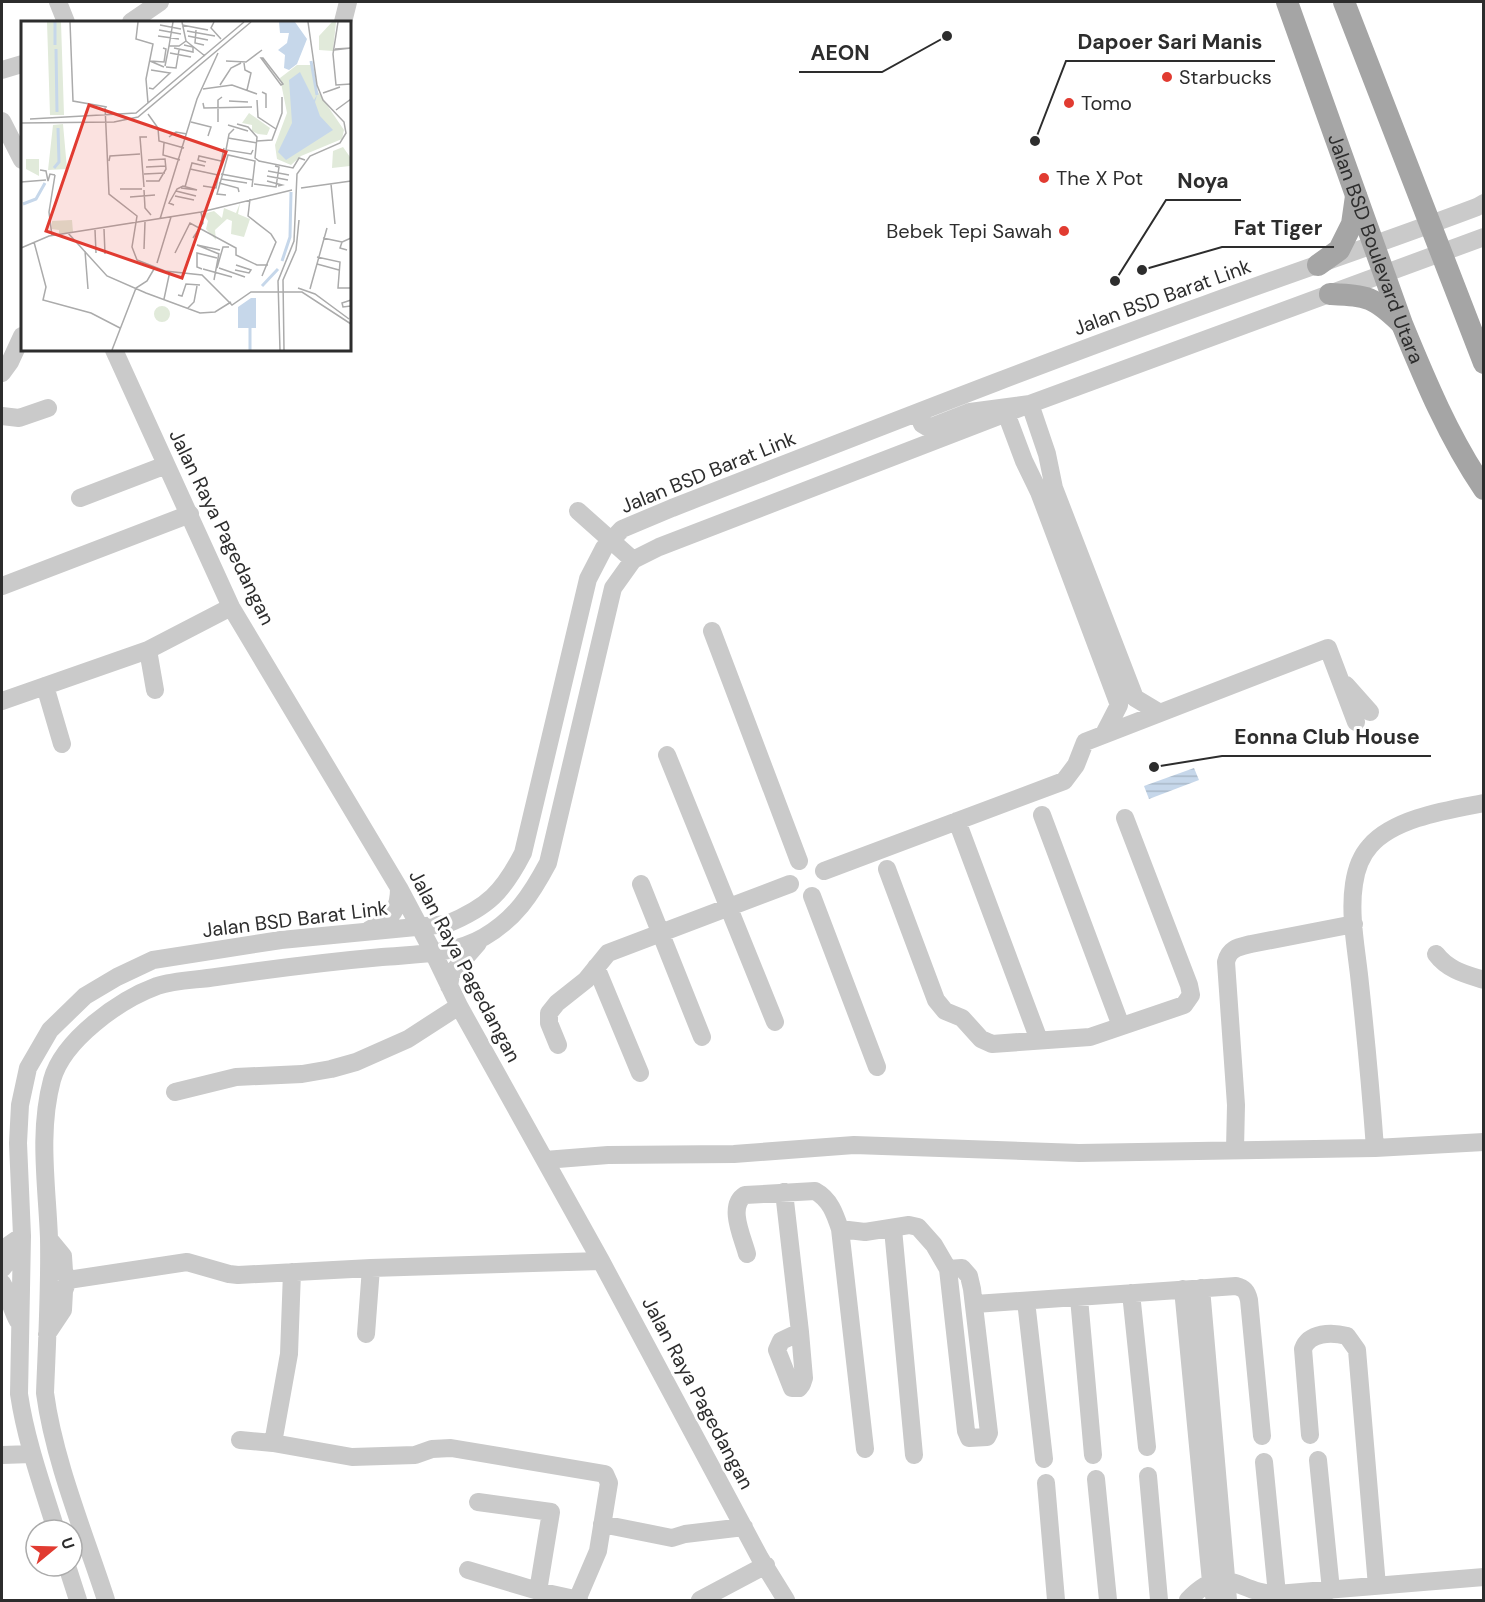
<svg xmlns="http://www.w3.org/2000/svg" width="1485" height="1602" viewBox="0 0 1485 1602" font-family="'DM Sans',sans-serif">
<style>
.water{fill:url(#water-rules)}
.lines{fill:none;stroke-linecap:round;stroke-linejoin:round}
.minor{stroke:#cacaca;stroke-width:18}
.major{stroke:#a5a5a5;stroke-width:22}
.poi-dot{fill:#e13b31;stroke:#fff;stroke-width:2}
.labels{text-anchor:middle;stroke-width:6;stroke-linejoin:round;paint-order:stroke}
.poi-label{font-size:20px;fill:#2d2d2d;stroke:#fff;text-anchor:start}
.street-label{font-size:20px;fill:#2d2d2d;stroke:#fff}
.inset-river{fill:none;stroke:#c6d7ea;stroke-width:3}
.inset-road{fill:none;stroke:#ababab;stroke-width:1.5}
.view{fill:#e13b31;fill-opacity:0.15;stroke:#e13b31;stroke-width:3}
.inset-edge{fill:none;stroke:#2d2d2d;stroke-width:3}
.leader{fill:none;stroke:#2d2d2d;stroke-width:2}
.callout-dot{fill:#2d2d2d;stroke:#fff;stroke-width:2}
.callout-label{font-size:21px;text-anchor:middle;font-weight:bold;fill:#2d2d2d;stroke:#fff;stroke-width:6;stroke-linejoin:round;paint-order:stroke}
</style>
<defs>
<pattern id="water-rules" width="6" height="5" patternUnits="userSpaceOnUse" patternTransform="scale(1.5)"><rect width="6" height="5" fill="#c6d7ea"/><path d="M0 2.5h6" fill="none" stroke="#aab9c9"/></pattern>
</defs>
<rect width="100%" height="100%" fill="#fff"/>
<!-- water -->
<path class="water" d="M1194,768l5,12 -50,19 -5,-13z"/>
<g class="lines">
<!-- minor -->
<path class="minor" d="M58,2l8,20
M131,22l29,-20
M343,22l5,-20
M2,70l20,-6
M2,121l20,39
M114,350l117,257 168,281 34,64 26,54 142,255 159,297 26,42
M2,373l8,-11 12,-26
M918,413l4,11 5,3 7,-1 36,-14 60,-8 17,50 7,34 81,210 25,15
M1006,413l18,48 15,31 80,213 -15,29
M2,416l17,2 29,-10
M80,498l86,-33
M578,511l55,49
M2,586l188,-72
M712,631l87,230
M148,650l7,40
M1346,685l24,27
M45,686l17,58
M2,701l146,-51 83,-43
M667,755l108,267
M1042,815l79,211
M957,821l82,219
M887,869l49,131 9,11 17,7 19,21 11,5 98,-7 94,-32 7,-10 -2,-10 -64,-167
M824,871l240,-90 12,-16 9,-23 243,-94 28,74
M641,884l61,153
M812,896l65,171
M369,930c21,-13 30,-16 30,-42
M1436,954c12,16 29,20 48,26
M596,967l44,106
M449,986l2,-12 27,-31
M558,1045l-9,-22v-10l8,-10 29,-23 22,-27 182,-69
M175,1092l61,-15 66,-3 29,-5 25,-7 52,-23 51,-33
M1375,1148c-4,-55 -9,-109 -15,-164 -3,-32 -11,-68 -6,-100 2,-14 6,-27 16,-38 24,-28 78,-36 114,-43
M1235,1149l1,-44 -10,-143c3,-14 13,-15 25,-18l103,-20
M545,1160l63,-5 126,-1 120,-9 225,8 296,-5 109,-6
M784,1192l16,140
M840,1229l25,220
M893,1229l21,226
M747,1254c-4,-16 -20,-48 -2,-59l70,-4c15,8 20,23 25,38l25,3 44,-7 9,2 16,18 14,24 18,162 3,7 18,-1 2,-4 -17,-144 -3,-13 -7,-8 -14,1
M2,1269l4,-5 3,-19 13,-9
M68,1280l119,-18 42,12 9,1 133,-7 230,-7
M2,1283c6,9 9,26 16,38
M1201,1288l27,312
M1183,1289l28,293 4,18
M1131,1293l16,154
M1079,1298l14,157
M1026,1301l18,158
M975,1304l261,-18c8,2 11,5 13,14l13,136
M800,1332l4,46 -2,6 -3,4h-7l-15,-38 4,-9z
M47,1334l16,-24 1,-19 4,-11 -4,-9 -1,-15 -14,-17
M366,1334l5,-66
M1310,1435l-7,-86c6,-17 29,-17 44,-13l10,14 20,236
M240,1440l33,3 79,14 63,-2 17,-6 19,-1 154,26 4,9 -11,68 -21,49
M273,1443l16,-89 3,-82
M2,1455l30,-1
M1318,1460l13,130
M1264,1462l13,132
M1148,1476l11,124
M1096,1479l12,121
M1046,1483l10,117
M478,1502l73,10 -13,79
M602,1524l70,14 13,-4 59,-7
M56,1530c-14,-45 -30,-89 -37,-136l3,-158 -4,-93 2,-38 8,-37 22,-38 35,-34 32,-19 36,-17 128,-20 166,-16c41,-17 56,-32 76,-71l65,-274 16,-31 18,-19 50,-21c178,-69 356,-140 535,-204 90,-33 180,-63 270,-97l7,-4
M67,1566l11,34
M468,1570l70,21 41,9
M106,1600c-21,-65 -52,-139 -61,-207 2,-52 5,-103 4,-155 -2,-52 -11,-106 3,-158 11,-40 67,-80 105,-94 18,-6 40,-6 59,-9 55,-8 110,-15 166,-20 34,-3 71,-2 102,-20 31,-18 47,-42 64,-74l65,-275 20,-28 26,-13 371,-143 454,-167
M700,1600l66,-35
M1188,1600c38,-40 49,-6 89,-6l207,-17"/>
<!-- major -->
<g class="major">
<path id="s1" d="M1287,2l115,322c23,56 47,114 82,165"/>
<path d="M1344,2l140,361"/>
<path d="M1318,265l21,-15 13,-26 4,-28"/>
<path d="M1330,294c38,2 43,2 71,29"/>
</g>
</g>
<!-- markers -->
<g class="poi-dot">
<circle cx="1167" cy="77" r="6"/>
<circle cx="1069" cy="103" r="6"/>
<circle cx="1044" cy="178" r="6"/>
<circle cx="1064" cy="231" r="6"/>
</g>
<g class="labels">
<!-- poi labels -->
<g class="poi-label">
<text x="1179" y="84">Starbucks</text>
<text x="1081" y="110">Tomo</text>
<text x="1056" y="185">The X Pot</text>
<text x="1052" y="238" text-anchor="end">Bebek Tepi Sawah</text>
</g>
<!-- street labels -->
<g class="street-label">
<text dy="7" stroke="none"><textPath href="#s1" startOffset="262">Jalan BSD Boulevard Utara</textPath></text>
<text transform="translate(1162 297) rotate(-20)" y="7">Jalan BSD Barat Link</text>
<text transform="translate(708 472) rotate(-22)" y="7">Jalan BSD Barat Link</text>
<text transform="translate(222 527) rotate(64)" y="7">Jalan Raya Pagedangan</text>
<text transform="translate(295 919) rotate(-7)" y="7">Jalan BSD Barat Link</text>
<text transform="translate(465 966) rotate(62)" y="7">Jalan Raya Pagedangan</text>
<text transform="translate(698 1393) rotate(62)" y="7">Jalan Raya Pagedangan</text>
</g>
</g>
<!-- overview -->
<g transform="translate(21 21)">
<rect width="330" height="330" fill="#fff"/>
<path d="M311,1h4l-3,29 -14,-1v-14zM228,92l21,15 -3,7 -9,-1 -6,-3v-6l-10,-2zM5,138h13v17l-13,-7z" fill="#e1eada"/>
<path d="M26,1h14l3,93h-14zM276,44h15l4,24 28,41 -2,9 -41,17 -10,9 -14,-6 -2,-14 12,-32 -7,-35zM42,103l4,45 -19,1 5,-45zM51,199l1,12 -14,2v-4l-7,-1v-8z" fill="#e1eada"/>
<path d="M322,126l7,10v9l-18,2 1,-17zM219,182l-2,11 12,5 -6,18 -13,-3 1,-13 -5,-2 -12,11 1,10 -10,-11 2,-8 -5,-7 11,-3 8,7 2,-10 12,5zM133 293a8 8 0 1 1 16 0a8 8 0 1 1-16 0Z" fill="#e1eada"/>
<path d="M258,1h16l12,17 -10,25 -8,6 -5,-2 1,-13 -7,-5 9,-7 2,-10h-9zM279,51l14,28 3,-5 -2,7 5,14 13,14 -47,30 -8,-8 14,-29 -3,-43zM230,277h5v30h-18v-21z" fill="#c6d7ea"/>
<path class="inset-river" d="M34,1v23M35,28l1,63M290,40l6,34M33,147l5,-6 -1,-34M2,183l13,-5 9,-16M261,240l8,-24 1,-45M241,265l16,-17M229,307v22"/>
<path class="inset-road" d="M49,1l3,79 34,6M117,1l-2,17 17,5 -7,35 2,24M193,1l-3,6 10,11M317,1l-5,32 3,31 15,-1M139,4l21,4M161,4l26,5M138,9l22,4M175,9l-1,13 9,2M166,10l28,5M137,15l21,3M167,15l20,4M165,20l19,15M148,25l4,-24M142,27l3,1 -2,13 -14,-1 14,6M153,27l19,4v-5l-9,-2M313,29l17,-2 -16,1M149,32l21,4M240,37h2l20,26 -2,1zM205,40l20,1 16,-12M223,42l1,7 6,3 -4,17M144,45l4,-20h10l7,-5 -4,-19M145,46l10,1 3,-18M199,64l11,-17 10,-5M128,67l4,1 17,-16 -19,-3M182,68l29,-4 25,9M241,71l4,2v14M302,72l17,-6M236,79l1,17 18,12M208,80l19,1M182,82l1,5 48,-1M84,85l4,88 28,22 -5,31 5,13 28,11 37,4 30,30 19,-13h51l49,32M315,89l15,-11M127,93l10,14 1,13 25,7M9,98l106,-6 108,-91M170,101l20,5 -3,9M197,101v-22l4,-3M0,102l93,-1 24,-5 113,-95M216,103l11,3 9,10 -2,21 4,3 34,7 6,-10 6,2M207,104l20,6M213,108l-5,5 -3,16 25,4 2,-4M148,116l7,-5 11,2M207,117l29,5M236,120l15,-1 10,-27v-16M143,122l-1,12 17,5M88,140l1,-5 30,-2M185,141l-8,-2 1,-4 22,5M125,146l20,-1M169,148l28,6M19,149l6,1 2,10 2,-7 5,1M247,150l21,4M123,153l21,-1M200,153l32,6M246,155l21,4M200,158l26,4M125,160h13l7,-12 -1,-10 -17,1M246,160l15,4 -4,1M0,161l25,-2M198,162l19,5 1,4M233,163l22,3 3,-20 -4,-1M310,163l4,40M182,165l13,2 8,-40M123,166l-4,-50h7M164,166l7,-24 13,3M280,167l50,-7M99,168h22M123,169l1,18 6,7M155,170l20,5M205,174l-9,-1 11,-39 27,6 -3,26M154,175l19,4M109,176l25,-2M229,178l-2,17 23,18 5,8 -14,34M153,184l-5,-2 8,-14 6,-3 14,4 -16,-2M139,198l37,-120 21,-46M83,208l1,25M74,209l1,23M47,212l39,43 39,17 54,20 15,-1 16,-10M31,215l-3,-24 6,-37M172,217l10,-15 -2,-11M302,217l19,4M13,221l12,45 -3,13 48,13 29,15M0,227l28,-12 152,-24 91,-22M123,228l1,-27M326,229l-7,-2 2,-6 9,-4M64,230l3,38M154,232l15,-30 46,25v7l21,10h11M198,233l-22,-9 23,5M296,236l23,5 -2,26h13M136,242l14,-46M296,243l22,6M196,247l6,-21h6M198,247l26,9M181,248l-5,-2v-14l20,5M182,248l29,8M214,249l14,3 2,-3 -15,-5M193,259l5,-27M277,267l17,6 34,25M289,268l17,-61M157,274l4,1 4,-12 14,1M143,278l6,-28M330,279l-9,3 1,4 8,-1M167,287l6,-6 3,-16M91,329l24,-62 11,-7 7,-12M259,329l-2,-69 16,-40 3,-67 13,-18 30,-13 6,-10 -2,-11 -21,-22 -6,-15 -9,-63M263,329l-1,-70 13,-30 3,-30"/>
<path class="view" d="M68,84l137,47 -44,126 -136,-47z"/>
<rect width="330" height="330" class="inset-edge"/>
</g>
<!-- callouts -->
<path class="leader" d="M1035 141L1066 61H1275M947 36L882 72H799M1115 281L1166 200H1241M1142 270L1222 247H1334M1154 767L1222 756H1431"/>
<g class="callout-dot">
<circle cx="1035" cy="141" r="6"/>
<circle cx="947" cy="36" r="6"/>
<circle cx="1115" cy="281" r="6"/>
<circle cx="1142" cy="270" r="6"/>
<circle cx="1154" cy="767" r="6"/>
</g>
<g class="callout-label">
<text x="1170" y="49">Dapoer Sari Manis</text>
<text x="840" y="60">AEON</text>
<text x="1203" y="188">Noya</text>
<text x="1278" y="235">Fat Tiger</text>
<text x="1327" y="744">Eonna Club House</text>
</g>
<!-- border -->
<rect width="1485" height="1602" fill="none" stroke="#2d2d2d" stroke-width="6"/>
<!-- north arrow -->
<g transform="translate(54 1548) rotate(71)"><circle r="28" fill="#ffffff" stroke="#ababab" stroke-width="1.5"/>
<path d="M0-4.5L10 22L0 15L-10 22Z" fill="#e13b31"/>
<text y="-9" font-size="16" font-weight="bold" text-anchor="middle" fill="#2d2d2d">U</text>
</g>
</svg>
